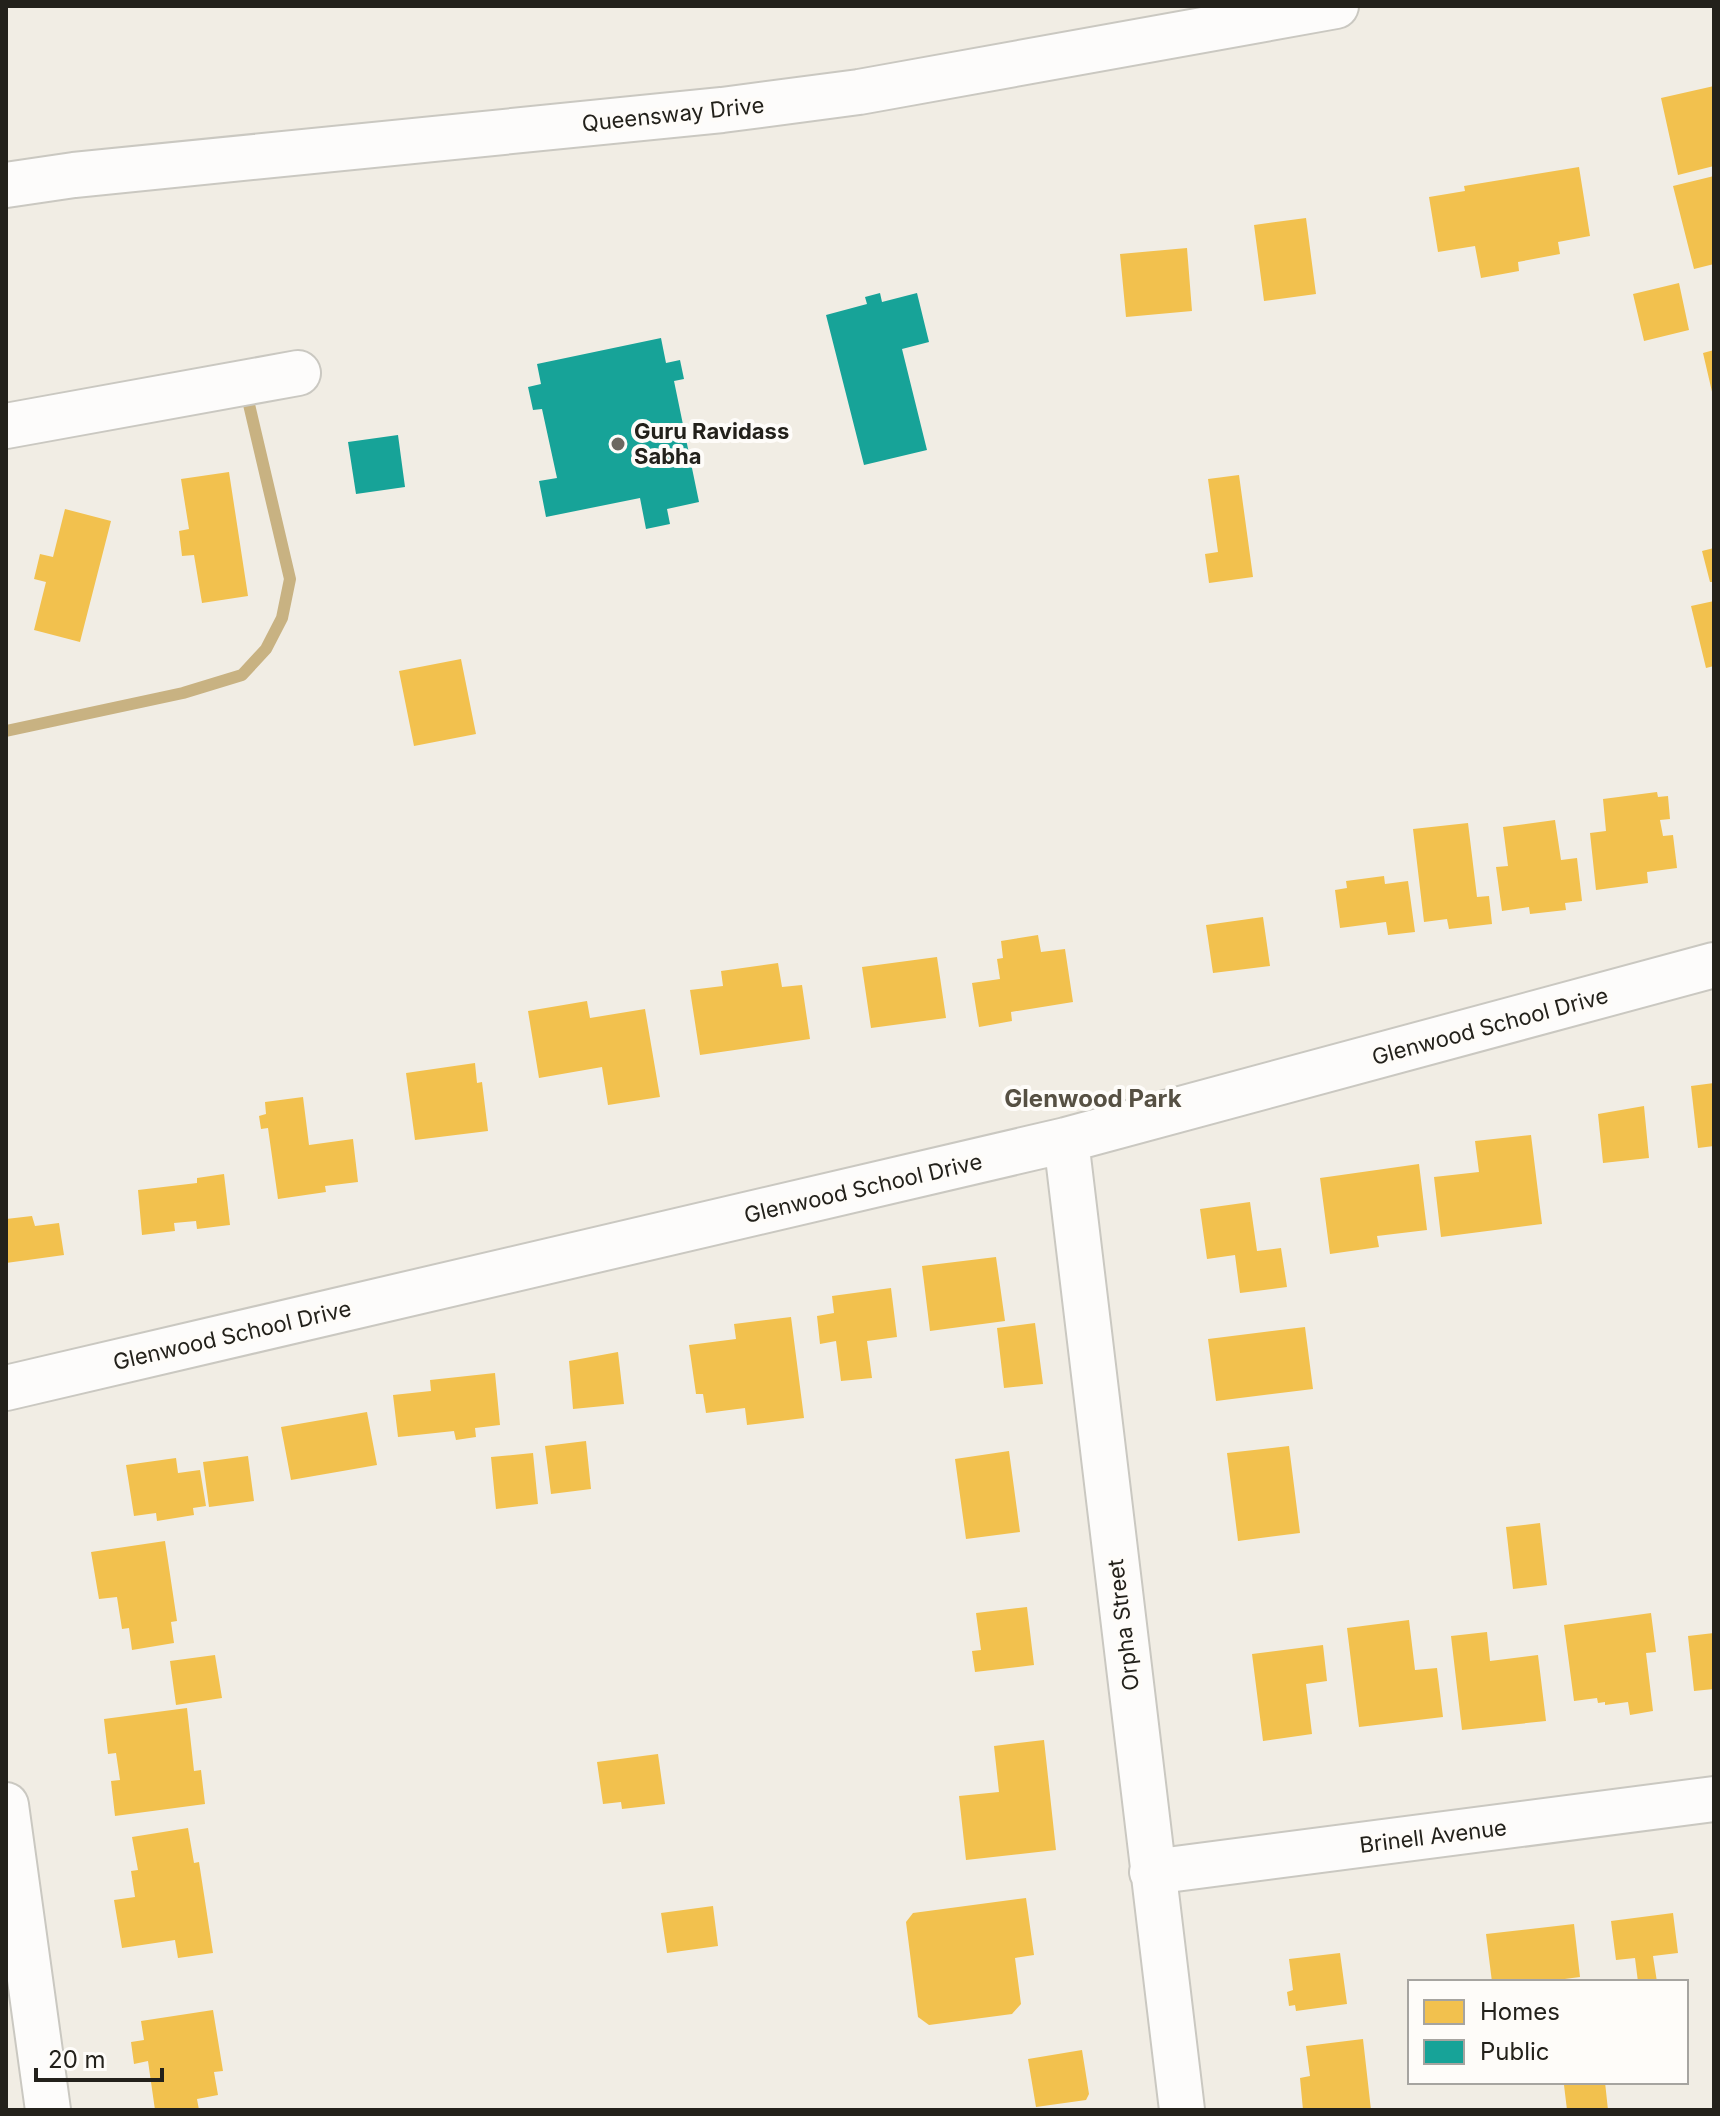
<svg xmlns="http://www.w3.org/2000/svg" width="1720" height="2116" viewBox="0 0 1720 2116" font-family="Inter,sans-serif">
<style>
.homes{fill:#f2c14e}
.public{fill:#17a398}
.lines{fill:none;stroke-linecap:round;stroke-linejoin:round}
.stream{stroke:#c8b282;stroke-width:12}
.minor-casing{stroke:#cac8c1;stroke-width:48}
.secondary-casing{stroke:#cac8c1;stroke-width:48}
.minor{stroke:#fdfcfb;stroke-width:44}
.secondary{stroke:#fdfcfb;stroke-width:44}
.poi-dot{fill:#6b6861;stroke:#fefcf9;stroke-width:3}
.labels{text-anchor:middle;stroke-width:8;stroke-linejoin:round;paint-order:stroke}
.street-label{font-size:22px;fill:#23211b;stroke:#fefcf9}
.poi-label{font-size:22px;font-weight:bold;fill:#23211b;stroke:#fefcf9;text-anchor:start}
.neighbourhood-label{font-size:24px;font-weight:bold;fill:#565043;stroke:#fefcf9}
</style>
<rect width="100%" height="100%" fill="#f1ede4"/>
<!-- homes -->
<path class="homes" d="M1714,86v80l-36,9 -17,-77z
M1579,167l11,69 -32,6 2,12 -42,8 1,9 -38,7 -6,-32 -37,6 -9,-55 36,-6 -1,-5z
M1714,176v88l-20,5 -21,-83z
M1306,218l10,76 -52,7 -10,-76z
M1187,248l5,63 -66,6 -6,-63z
M1679,283l10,47 -45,11 -11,-47z
M1714,350v46h-1l-10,-43z
M229,472l19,124 -46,7 -8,-48 -12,1 -3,-25 10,-2 -8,-50z
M1239,475l14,102 -44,6 -4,-29 13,-2 -10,-73z
M65,509l46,12 -31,121 -46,-12 12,-48 -12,-3 6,-25 13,3z
M1714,548v34h-4l-8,-31z
M1714,601v65l-8,2 -15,-62z
M461,659l15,75 -62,12 -15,-75z
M1657,792l1,5 10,-1 2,23 -10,1 3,16 10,-1 4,33 -30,4 1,11 -52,7 -6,-57 16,-2 -3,-32z
M1555,820l6,40 16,-2 5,43 -17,2 1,7 -36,4 -1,-7 -27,4 -6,-44 12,-1 -5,-39z
M1468,823l9,74 12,-1 3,28 -43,5 -2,-10 -23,3 -11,-93z
M1384,876l1,8 23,-3 7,51 -27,3 -2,-13 -46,6 -5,-38 12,-2 -1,-7z
M1263,917l7,49 -57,7 -7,-48z
M1038,935l3,17 24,-3 8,53 -62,10 1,9 -33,6 -7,-44 28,-4 -3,-20 6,-1 -2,-17z
M937,957l9,61 -75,10 -9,-61z
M778,963l4,24 20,-2 8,54 -110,16 -10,-65 33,-4 -2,-15z
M587,1001l3,17 55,-9 15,88 -52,8 -6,-38 -63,11 -11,-67z
M475,1063l2,20 5,-1 6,49 -73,9 -9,-67z
M1714,1083v63l-16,2 -7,-62z
M303,1097l6,48 44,-6 5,43 -33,4 1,6 -48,7 -10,-71 -7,1 -2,-13 7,-2 -1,-12z
M1644,1106l5,52 -46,5 -5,-49z
M1531,1135l11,89 -101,13 -7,-60 45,-5 -4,-31z
M1419,1164l8,66 -50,6 2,11 -49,7 -10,-76z
M224,1174l6,51 -33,4 -1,-8 -22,2 1,8 -33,4 -4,-45 59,-7v-5z
M1250,1202l7,49 24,-3 6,39 -47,6 -5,-38 -28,4 -7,-50z
M32,1216l3,10 24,-3 5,32 -58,8v-44z
M996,1257l9,64 -75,10 -8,-65z
M891,1288l6,49 -30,4 5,37 -31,3 -5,-40 -16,3 -3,-28 17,-3 -2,-17z
M791,1317l13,101 -57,7 -2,-17 -39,5 -3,-19h-7l-7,-49 47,-6 -2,-15z
M1035,1323l8,61 -39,4 -7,-60z
M1305,1327l8,62 -97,12 -8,-62z
M618,1352l6,52 -51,5 -4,-48z
M495,1373l5,52 -25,3 1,9 -20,3 -2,-9 -56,6 -5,-42 38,-4 -1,-11z
M367,1412l10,53 -86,15 -10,-53z
M586,1441l5,48 -40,5 -6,-48z
M1289,1446l11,87 -62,8 -11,-88z
M1009,1451l11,81 -54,7 -11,-80z
M533,1453l5,51 -42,5 -5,-52z
M248,1456l6,45 -45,6 -6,-45z
M176,1458l2,15 22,-3 6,36 -13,2 1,7 -37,6 -1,-8 -22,3 -8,-51z
M1540,1523l7,62 -34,4 -7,-62z
M165,1541l12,80 -6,1 3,21 -42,7 -3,-22 -7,1 -5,-32 -18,2 -8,-47z
M1027,1607l7,58 -59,7 -3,-21 9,-1 -5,-37z
M1651,1613l5,39 -10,1 7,58 -23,4 -2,-13 -23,3v-3l-7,1 -1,-5 -23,3 -10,-76z
M1409,1620l6,50 22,-2 6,49 -84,10 -12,-99z
M1487,1632l3,29 48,-6 8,66 -84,9 -11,-94z
M1714,1633v56l-20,2 -6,-55z
M1323,1645l4,36 -21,3 6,50 -49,7 -11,-87z
M215,1655l7,43 -46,7 -6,-44z
M187,1708l7,63 7,-1 4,34 -90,12 -4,-35 9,-1 -4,-27 -8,1 -4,-35z
M1044,1740l12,110 -90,10 -7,-64 40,-4 -5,-46z
M658,1754l7,50 -43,5 -1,-7 -18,2 -6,-42z
M188,1828l6,35 5,-1 14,91 -35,5 -3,-18 -53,8 -8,-48 21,-3 -4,-26 7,-1 -6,-33z
M1026,1898l8,57 -19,3 6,46 -9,10 -83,11 -11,-8 -12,-95 7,-9z
M713,1906l5,40 -51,7 -6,-40z
M1673,1913l5,40 -25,3 4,26h-19l-3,-24 -19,2 -5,-39z
M1574,1924l6,53 -38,5h-50l-6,-48z
M1340,1953l7,51 -51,7 -1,-6 -6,1 -2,-14 6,-2 -4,-31z
M213,2010l10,61 -9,1 4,23 -21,4 2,11h-44l-7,-49 -14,3 -3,-22 13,-2 -3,-19z
M1363,2039l8,71h-68l-3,-32 10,-2 -4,-30z
M1082,2050l7,44 -3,6 -50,7 -8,-48z
M1589,2082h16l3,28h-41l-3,-25z"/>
<!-- public -->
<path class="public" d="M880,293l2,9 35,-9 12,49 -27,7 25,101 -63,15 -38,-150 41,-11 -2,-7z
M661,338l5,25 14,-3 4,19 -10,2 25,121 -32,7 3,15 -24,5 -6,-31 -94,19 -7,-36 18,-3 -15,-69 -9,1 -5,-23 13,-3 -4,-20z
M398,435l7,52 -49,7 -8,-52z"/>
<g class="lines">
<!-- stream -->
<path class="stream" d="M6,731l177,-38 59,-18 24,-26 16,-31 8,-39 -43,-183"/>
<defs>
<path id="minor" d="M6,426l292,-53
M1066,1140l116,970
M6,1388l1060,-248 648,-175
M6,1805l42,305
M1152,1872l562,-73"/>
<path id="secondary" d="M6,185l68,-10 648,-65 137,-18 477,-86"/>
</defs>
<!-- minor casing -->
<use href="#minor" class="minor-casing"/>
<!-- secondary casing -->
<use href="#secondary" class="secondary-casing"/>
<!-- minor -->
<use href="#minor" class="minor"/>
<!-- secondary -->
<use href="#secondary" class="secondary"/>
</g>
<!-- markers -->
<circle class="poi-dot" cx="618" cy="444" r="8"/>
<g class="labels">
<!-- street labels -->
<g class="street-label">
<text transform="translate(673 114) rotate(-6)" y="8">Queensway Drive</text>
<text transform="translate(1490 1026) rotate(-15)" y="8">Glenwood School Drive</text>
<text transform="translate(863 1188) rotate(-13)" y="8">Glenwood School Drive</text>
<text transform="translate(232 1335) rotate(-13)" y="8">Glenwood School Drive</text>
<text transform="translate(1123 1625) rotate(-97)" y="8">Orpha Street</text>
<text transform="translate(1433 1836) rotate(-7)" y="8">Brinell Avenue</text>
</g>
<!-- poi labels -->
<g class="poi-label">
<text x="634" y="439">Guru Ravidass<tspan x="634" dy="25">Sabha</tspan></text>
</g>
<!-- neighbourhood labels -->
<g class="neighbourhood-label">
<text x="1093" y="1107">Glenwood Park</text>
</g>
</g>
<!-- border -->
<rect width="1720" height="2116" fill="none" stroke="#23211b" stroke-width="16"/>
<!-- legend -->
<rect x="1408" y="1980" width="280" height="104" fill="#fefcf9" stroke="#a6a4a0" stroke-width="2"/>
<rect x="1424" y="2000" width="40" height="24" fill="#f2c14e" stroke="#a6a4a0" stroke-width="2"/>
<text x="1480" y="2020" font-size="24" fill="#23211b">Homes</text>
<rect x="1424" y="2040" width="40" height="24" fill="#17a398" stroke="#a6a4a0" stroke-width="2"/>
<text x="1480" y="2060" font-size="24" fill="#23211b">Public</text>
<!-- scale -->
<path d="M36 2068v12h126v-12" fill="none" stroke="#23211b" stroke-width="4"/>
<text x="48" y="2068" font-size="24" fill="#23211b" stroke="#fefcf9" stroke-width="6" paint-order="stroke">20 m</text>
</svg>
